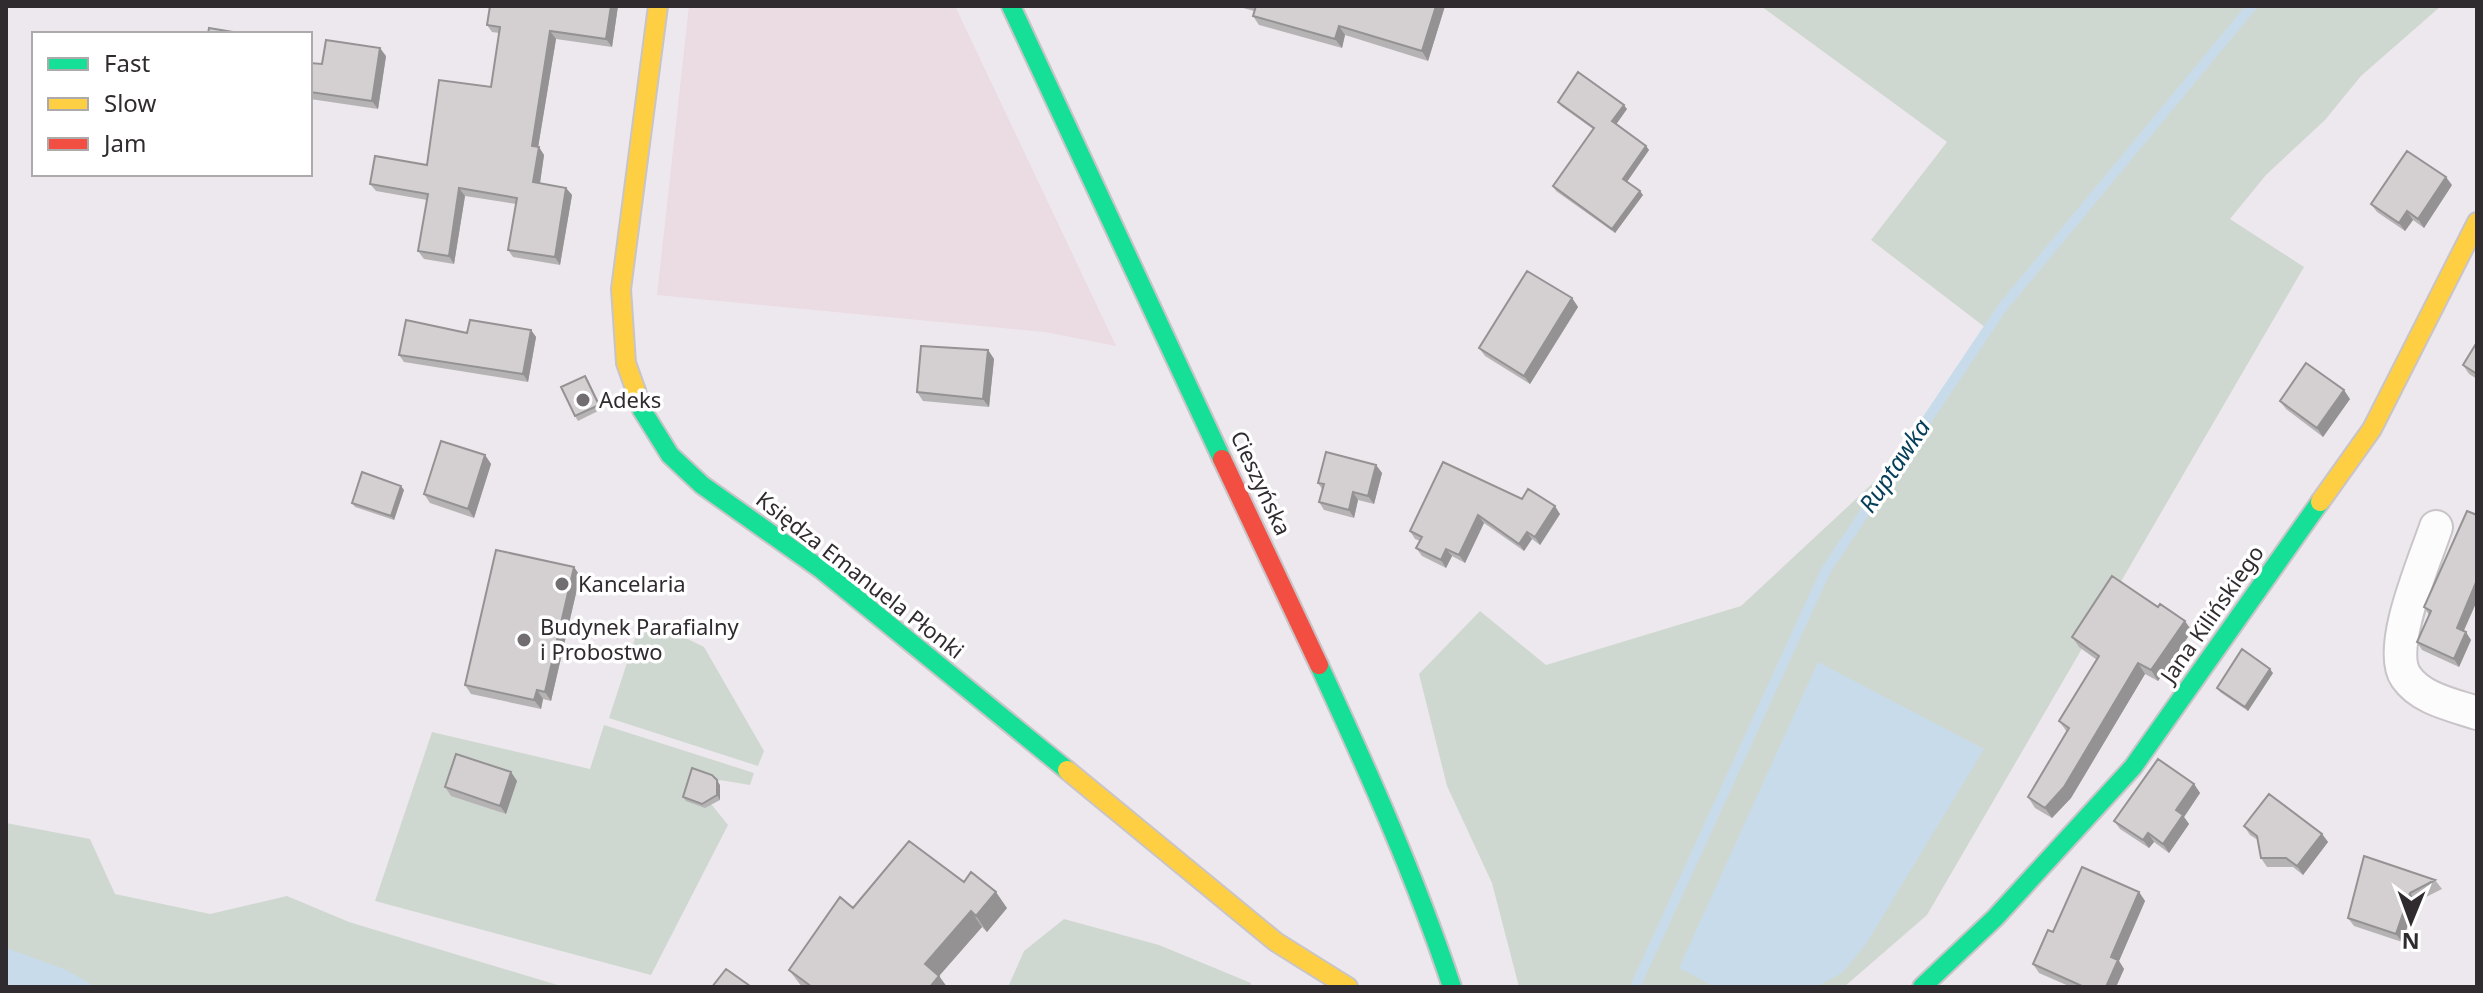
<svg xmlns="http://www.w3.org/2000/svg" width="2483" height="993" viewBox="0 0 2483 993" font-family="'Noto Sans',sans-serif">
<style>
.commercial{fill:#ebdbe2}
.green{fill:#cfd8d0}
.water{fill:#c7dbea}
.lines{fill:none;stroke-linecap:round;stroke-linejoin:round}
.stream{stroke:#c7dbea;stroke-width:10}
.street-casing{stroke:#c8c4c8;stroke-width:36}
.fast-casing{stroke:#c8c4c8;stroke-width:22}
.slow-casing{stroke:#c8c4c8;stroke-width:22}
.jam-casing{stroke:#c8c4c8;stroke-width:22}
.street{stroke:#fcfcfc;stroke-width:32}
.fast{stroke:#16e098;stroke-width:18}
.slow{stroke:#ffcf43;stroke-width:18}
.jam{stroke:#f24e42;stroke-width:18}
.wall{fill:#b6b3b5}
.shaded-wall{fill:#949293}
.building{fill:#d4d0d2;stroke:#949293;stroke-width:2}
.poi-dot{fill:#726d71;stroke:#fff;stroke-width:3}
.labels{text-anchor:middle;stroke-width:7;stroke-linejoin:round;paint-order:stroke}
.poi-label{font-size:22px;fill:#2f2b2e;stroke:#fff;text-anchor:start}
.street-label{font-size:22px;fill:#2f2b2e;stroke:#fff}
.water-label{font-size:24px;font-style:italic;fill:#043e59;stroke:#fff}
</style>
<rect width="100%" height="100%" fill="#ede8ed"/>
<!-- commercial -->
<path class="commercial" d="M689,6h266l161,340 -71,-14 -388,-37z"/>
<!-- green -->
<path class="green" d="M1761,6h680l-80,70 -36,44 -59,55 -36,44 74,48 -377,648 -83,72h-325l-27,-104 -45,-97 -28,-112 61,-63 66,54 195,-59 174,-162 75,-113 -119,-91 76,-98z
M645,618l59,29 60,104 -6,15 -149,-48 29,-89z
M604,725l150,48 -4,12 -30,-5 -19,22 11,3 16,20 -77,150 -276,-74 57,-169 158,37z
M6,823l84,16 25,55 95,20 77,-18 62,26 215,65h-558z
M1064,919l95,26 92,38 -1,4h-242l16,-36z"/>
<!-- water -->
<path class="water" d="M1818,662l166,87 -118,195 -24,29 -26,14h-101l-36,-19z
M6,948l58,21 32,18h-90z"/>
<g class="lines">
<!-- stream -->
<path class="stream" d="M1635,987l191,-417 176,-262 250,-302"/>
<defs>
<path id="street" d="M2436,527c-10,31 -50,121 -30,150 15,22 47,28 71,36"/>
<path id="fast" d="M1011,6l211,453
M636,391l6,19 28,45 32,30 120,85 245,200
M1319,665c49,106 96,211 133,322
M1922,987l73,-69 138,-151 187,-265"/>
<path id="slow" d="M636,391l-10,-28 -5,-74 37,-283
M2320,502l52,-73 105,-207
M1067,770l209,172 72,45"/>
<path id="jam" d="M1222,459l97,206"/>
</defs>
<!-- street casing -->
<use href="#street" class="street-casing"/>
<!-- fast casing -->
<use href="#fast" class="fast-casing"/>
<!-- slow casing -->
<use href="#slow" class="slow-casing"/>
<!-- jam casing -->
<use href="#jam" class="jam-casing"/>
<!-- street -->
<use href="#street" class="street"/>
<!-- fast -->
<use href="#fast" class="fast"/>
<!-- slow -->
<use href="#slow" class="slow"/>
<!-- jam -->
<use href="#jam" class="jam"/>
</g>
<!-- wall -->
<path class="wall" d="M490,6h128l-6,41 -56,-8 -18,108 6,8 -4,28 26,5 6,7 -12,70 -47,-8 -5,-7 8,-46 -51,-8 -11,68 -30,-5 -6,-8 9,-51 -51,-9 -6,-7 57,-19 64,-78 8,-54 -7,-1 -5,-7z
M1236,6h209l-17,55 -83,-26 -3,13 -83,-23 -6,-9 1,-5z
M386,56l-8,53 -68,-10v-36l12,1z
M1558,102l69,7 -11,15 30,22 3,4 -22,32 16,13 -28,38 -59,-42 -3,-5 40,-57 -32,-23z
M2452,185l-28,43 -11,-8 -8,11 -28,-19 -6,-8z
M1572,298l6,9 -48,77 -45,-28 -6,-8z
M531,330l5,7 -8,45 -124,-20 -5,-7 68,-22z
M2477,342v37l-8,-5 -6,-9z
M988,350l6,9 -5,48 -66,-6 -6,-9z
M588,380l14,29 -24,12 -3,-5z
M2350,399l-27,38 -37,-28 -6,-8z
M485,455l6,9 -17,54 -44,-15 -6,-9z
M1376,465l6,8 -8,31 -16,-4 -4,18 -30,-8 -5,-8 3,-13 -4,-6z
M404,490l-10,30 -39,-13 -3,-4z
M1522,499l38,15 -20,31 -8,-6 -8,12 -40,-28 -19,40 -13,-7 -6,12 -24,-12 -6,-8 4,-7 -5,-2 -5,-8z
M2467,511l-3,120 7,9 -12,27 -37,-17 -5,-8 12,-27 -5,-8z
M574,567l6,9 -29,125 -8,-2 -2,10 -70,-15 -6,-9z
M2158,607l34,24 -34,50 -13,-7 -74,124 -19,20 -17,-10 -7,-11 39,-65 -8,-11 38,-61 -18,-13 -7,-10z
M2273,673l-25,38 -28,-19 -3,-4z
M511,772l6,9 -11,33 -55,-18 -6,-9z
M2194,784l6,9 -16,24 5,7 -20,29 -15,-11 -5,6 -29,-19 -6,-8z
M720,785v15l-15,8 -19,-7 -3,-4z
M2244,826l78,8 6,8 -25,33 -10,-8h-26l-6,-9 -3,-18 -8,-5z
M2435,880l7,9 -26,13 -14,40 -48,-16 -6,-8z
M2139,892l6,9 -26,60 5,8 -8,18h-45l-32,-14 -6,-9 20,-32z
M853,908h154l-20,24 -5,-5 -43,49 8,11h-145l-13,-17z"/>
<!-- shaded-wall -->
<path class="shaded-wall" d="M611,6h7l-6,41 -6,-8z
M1436,6h9l-17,55 -6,-10z
M1339,26l6,9 -3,13 -7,-9z
M550,31l6,8 -19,115 -5,-8z
M380,48l6,8 -8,53 -6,-8z
M1624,105l3,4 -12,17 -3,-5z
M1646,146l3,4 -23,33 -3,-4z
M539,147l5,8 -5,35 -6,-8z
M2446,177l6,8 -28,43 -6,-9z
M459,188l6,8 -11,68 -5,-8z
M566,188l6,7 -12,70 -5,-8z
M1640,191l3,4 -28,38 -3,-4z
M2407,211l6,9 -8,11 -6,-8z
M1572,298l6,9 -48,77 -6,-8z
M531,330l5,7 -8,45 -5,-8z
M988,350l6,9 -5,48 -6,-8z
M2344,390l6,9 -27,38 -6,-9z
M485,455l6,9 -17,54 -6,-9z
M1376,465l6,8 -8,31 -6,-8z
M401,486l3,4 -10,30 -3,-4z
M1353,492l5,8 -4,18 -5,-8z
M1555,506l5,8 -20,31 -5,-8z
M1478,515l6,8 -19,40 -6,-8z
M1527,532l5,7 -8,12 -5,-7z
M1446,549l6,7 -6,12 -5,-8z
M574,567l6,9 -29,125 -6,-9z
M2477,580v21l-15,34 -5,-7z
M2185,621l7,10 -34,50 -7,-11z
M2466,632l5,8 -12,27 -5,-8z
M2138,663l7,11 -74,124 -19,20 -7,-10z
M2270,669l3,4 -25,38 -3,-4z
M537,690l6,9 -2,10 -7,-9z
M511,772l6,9 -11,33 -6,-8z
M717,780l3,5v15l-3,-5z
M2194,784l6,9 -16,24 5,7 -20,29 -6,-9 13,-34z
M2148,833l6,9 -5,6 -6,-8z
M2322,834l6,8 -25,33 -6,-9z
M996,892l11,16 -20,24 -11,-16z
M2139,892l6,9 -26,60 5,8 -8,18h-10l5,-30z
M2410,893l6,9 -14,40 -6,-8z
M971,911l11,16 -43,49 8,11h-17l-5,-23z"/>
<!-- building -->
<path class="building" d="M490,6h121l-5,33 -56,-8 -18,115 7,1 -6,35 33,6 -11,69 -47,-7 9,-52 -58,-10 -10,68 -31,-5 10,-57 -58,-10 5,-28 52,9 12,-85 52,7 9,-60 -13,-2z
M1256,6h180l-14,45 -83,-25 -4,13 -82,-23z
M209,28l36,6h-37z
M326,40l54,8 -8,53 -62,-9v-29l12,1z
M1578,72l46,33 -12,16 34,25 -23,33 17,12 -28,38 -59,-43 41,-58 -36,-26z
M2407,151l39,26 -28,42 -11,-8 -8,12 -28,-19z
M1527,271l45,27 -48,78 -45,-28z
M406,320l61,13 3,-13 61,10 -8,44 -124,-19z
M2477,342v32l-14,-9z
M921,346l67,4 -5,49 -66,-7z
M2306,363l38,27 -27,38 -37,-27z
M585,376l14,29 -24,11 -14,-29z
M441,441l44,14 -17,54 -44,-15z
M1326,452l50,13 -8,31 -15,-4 -4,18 -30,-8 5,-18 -6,-1z
M1443,462l79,37 6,-10 27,17 -20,31 -8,-5 -8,12 -41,-29 -19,40 -13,-6 -5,11 -25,-12 6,-11 -12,-6z
M362,472l39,14 -10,30 -39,-13z
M2467,511l10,4v65l-20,48 9,4 -12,27 -37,-17 14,-31 -7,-4z
M496,550l78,17 -29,125 -8,-2 -3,10 -69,-15z
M2112,576l46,31 2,-3 25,17 -34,49 -13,-7 -74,124 -19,21 -17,-11 41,-69 -10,-7 40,-65 -27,-19z
M2242,649l28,20 -25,38 -28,-19z
M456,754l55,18 -11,34 -55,-19z
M2158,759l36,25 -18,26 7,5 -20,29 -15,-11 -5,7 -29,-19z
M692,768l20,7 5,5v15l-15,9 -19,-7z
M2269,794l53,40 -25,32 -11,-8h-25l-4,-22 -13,-10z
M909,841l55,41 7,-10 25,20 -20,24 -5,-5 -46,53 14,12 -9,11h-118l-23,-17 51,-73 13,11z
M2364,856l71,24 -25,13 -14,41 -48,-16z
M2082,867l57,25 -28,65 7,3 -12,27h-22l-51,-23 15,-34 5,2z
M726,969l24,17v1h-38z"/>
<!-- markers -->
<g class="poi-dot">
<circle cx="583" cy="400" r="8"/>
<circle cx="562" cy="584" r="8"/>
<circle cx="524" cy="640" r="8"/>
</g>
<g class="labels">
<!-- poi labels -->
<g class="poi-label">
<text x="599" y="408">Adeks</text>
<text x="578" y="592">Kancelaria</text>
<text x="540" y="635">Budynek Parafialny<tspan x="540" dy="25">i Probostwo</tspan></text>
</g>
<!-- street labels -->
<g class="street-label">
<text transform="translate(1261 483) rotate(65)" y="8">Cieszyńska</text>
<text transform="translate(860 575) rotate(38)" y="8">Księdza Emanuela Płonki</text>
<text transform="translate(2212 614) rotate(-55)" y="8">Jana Kilińskiego</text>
</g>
<!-- water labels -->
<g class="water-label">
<text transform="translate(1895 466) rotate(-56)" y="8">Ruptawka</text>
</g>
</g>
<!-- border -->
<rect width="2483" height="993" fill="none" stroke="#2f2b2e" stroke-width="16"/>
<!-- legend -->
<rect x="32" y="32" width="280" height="144" fill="#ffffff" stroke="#acaaab" stroke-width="2"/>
<rect x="48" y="58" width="40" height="12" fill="#16e098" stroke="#acaaab" stroke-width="2"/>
<text x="104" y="72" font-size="24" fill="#2f2b2e">Fast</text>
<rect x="48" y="98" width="40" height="12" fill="#ffcf43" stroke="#acaaab" stroke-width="2"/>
<text x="104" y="112" font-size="24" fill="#2f2b2e">Slow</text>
<rect x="48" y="138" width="40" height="12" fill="#f24e42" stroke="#acaaab" stroke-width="2"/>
<text x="104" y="152" font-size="24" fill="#2f2b2e">Jam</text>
<!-- north arrow -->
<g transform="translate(2411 921) rotate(181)" stroke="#ffffff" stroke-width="6" paint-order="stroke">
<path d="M0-6L14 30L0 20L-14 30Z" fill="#2f2b2e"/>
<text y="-12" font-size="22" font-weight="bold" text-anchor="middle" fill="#2f2b2e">N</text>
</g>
</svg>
